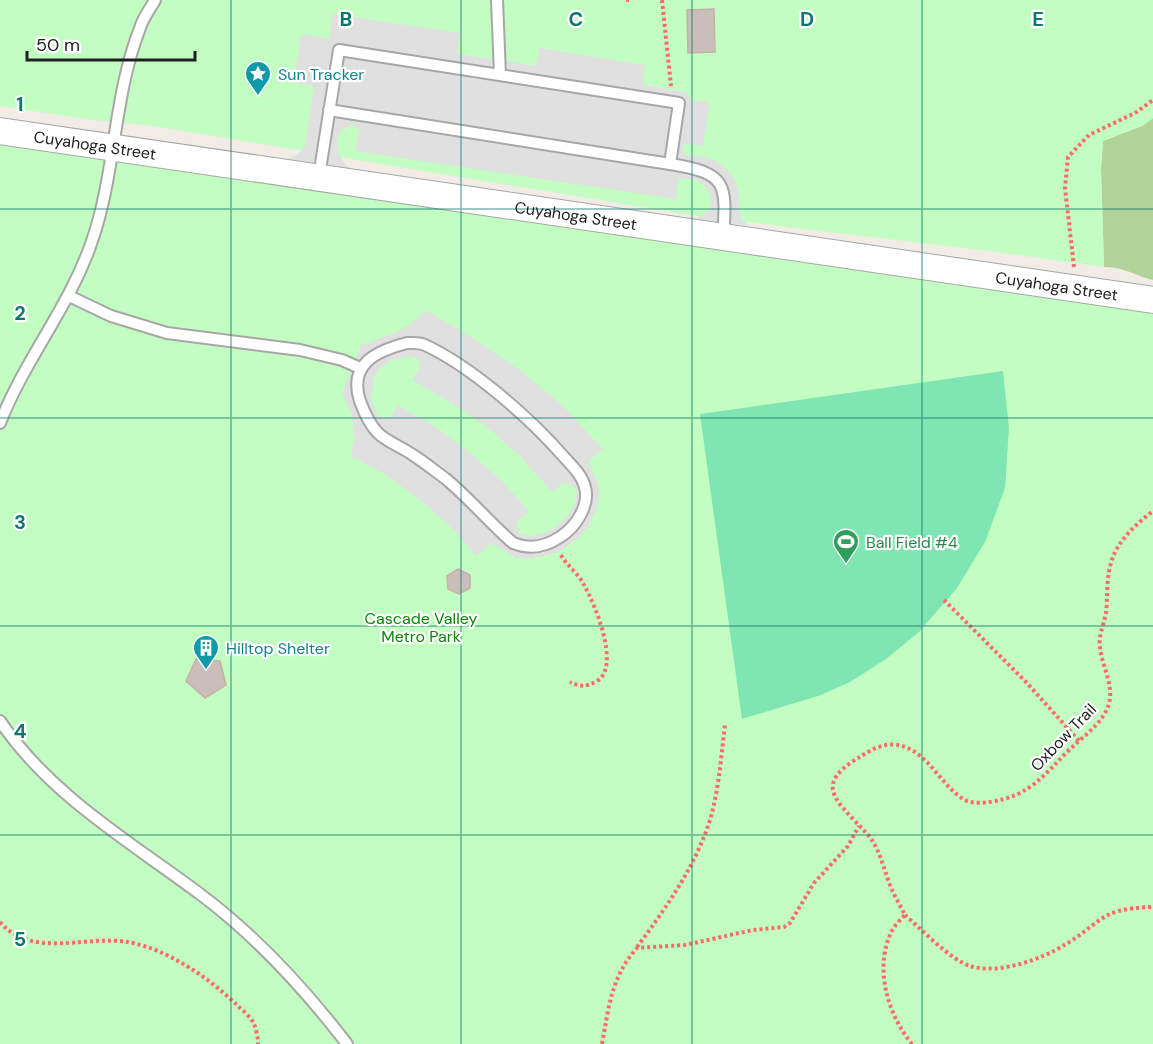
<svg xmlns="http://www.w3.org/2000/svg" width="1153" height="1044" viewBox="0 0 1153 1044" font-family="'DM Sans',sans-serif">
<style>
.forest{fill:#afd398}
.park{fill:#c2fdc1}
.pitch{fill:#7fe5b3}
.parking{fill:#e0e0e0;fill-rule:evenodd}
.building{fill:#c9beb9;stroke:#c4b1a7;stroke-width:1.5}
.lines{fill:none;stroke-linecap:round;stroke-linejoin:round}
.service-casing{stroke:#a7a7a7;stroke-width:14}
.tertiary-casing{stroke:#a7a7a7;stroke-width:28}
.path{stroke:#ff6969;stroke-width:4;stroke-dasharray:3 3;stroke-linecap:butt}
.service{stroke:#fff;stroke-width:10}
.tertiary{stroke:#fff;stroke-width:26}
.grid{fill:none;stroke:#0f766e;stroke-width:1.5;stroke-opacity:0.55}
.labels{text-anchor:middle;stroke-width:4.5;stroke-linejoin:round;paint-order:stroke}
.culture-label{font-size:16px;fill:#0d838f;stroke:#fff;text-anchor:start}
.street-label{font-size:16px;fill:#202020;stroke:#fff}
.leisure-label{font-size:16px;fill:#27864d;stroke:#fff;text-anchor:start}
.park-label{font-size:16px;fill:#078804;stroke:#fff}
.grid-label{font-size:20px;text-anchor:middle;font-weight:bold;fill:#0f766e;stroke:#fff;stroke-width:4.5;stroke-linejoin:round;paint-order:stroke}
</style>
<rect width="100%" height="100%" fill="#f1ece6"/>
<!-- forest -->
<path class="forest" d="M1153,118v162c-17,-4 -31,-14 -49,-13l-3,-99 2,-27 39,-15z"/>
<!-- park -->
<path class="park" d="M0,0h1153v118l-11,8 -39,15 -2,27 3,99 -123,-17 -279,-33 -549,-91 -68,-7 -85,-13z
M0,133l337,58 361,55 283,29 172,25v744h-1153z"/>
<!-- pitch -->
<path class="pitch" d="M1003,371l6,57 -4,60 -20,54 -28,46 -38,44 -33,27 -36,23 -32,14 -76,23 -42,-305z"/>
<!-- parking -->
<path class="parking" d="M332,14l128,19 -3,21 79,12 3,-18 106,17 -2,20 43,7 6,8 18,2 -7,44 -19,-3 -1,6 2,6 20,2 11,4 9,6 9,11 4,11 3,30 9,7 -53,-7 13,-10 1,-12 -5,-9 -8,-8 -19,-2 -3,21 -321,-48 4,-23 -7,-3 -10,4 -5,10 1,13 4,8 9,9 -64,-10 10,-4 8,-8 9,-61 -20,-3 7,-49 28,5z
M425,310l47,27 46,32 44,36 41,44 -13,11v6l9,19v14l-4,15 -8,14 -10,11 -19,13 -22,6h-20l-23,-14 -4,1 -13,11 -27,-31 -30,-26 -33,-24 -35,-19 3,-17 -2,-24 -10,-22 19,-48 36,-13 15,-9zM410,356l9,4 1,8 -8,12 38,22 37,25 34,30 31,35 12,-9 8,1 5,7 -1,9 -7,14 -9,9 -10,8 -19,5 -10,-1 -5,-6 1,-7 12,-11 -29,-32 -32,-28 -34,-25 -37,-21 -6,12 -9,1 -6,-5 -5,-13 3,-22 6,-10 9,-7z"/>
<!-- building -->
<path class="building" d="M714,9l1,43 -27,1 -1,-43z
M458,569l12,6v13l-11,6 -11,-5 -1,-13z
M196,659l24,2 6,24 -21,13 -19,-17z"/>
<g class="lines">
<defs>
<path id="service" d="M497,0l3,75
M670,164c57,9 57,19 53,73
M319,176l20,-126 340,53 -9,61 -341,-54
M69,296l42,20 56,17 133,17 42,10 18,8
M407,343c6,0 12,-1 18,2 47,22 105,73 139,112 8,9 18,18 21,30 5,18 -9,40 -25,50 -15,10 -30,13 -47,6 -23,-20 -43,-44 -67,-64 -11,-8 -22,-17 -33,-24 -11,-8 -26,-13 -35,-22 -9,-9 -14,-21 -18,-32 -12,-37 16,-50 47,-58z
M0,423c25,-64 70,-117 92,-182 24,-69 21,-144 48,-213 3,-10 10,-19 15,-28
M0,721c50,74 129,120 200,173 56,42 104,94 147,150"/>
<g id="tertiary">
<path id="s1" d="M0,131l1153,169"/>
</g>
</defs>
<!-- service casing -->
<use href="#service" class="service-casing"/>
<!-- tertiary casing -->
<use href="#tertiary" class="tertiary-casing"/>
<!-- path -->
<path class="path" d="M626,0h6
M662,0l9,86
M1074,267l-9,-79 3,-31 21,-22 46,-22 18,-13
M561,555c6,11 18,19 23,30 11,19 37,82 13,96 -11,6 -16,6 -27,1
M944,600l83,83 52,58
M905,915c15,13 46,45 65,51 28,9 73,-7 96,-22 15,-8 27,-21 42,-29 12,-6 31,-8 45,-8
M0,922c31,37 86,13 127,20 40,6 85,38 113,66 5,4 10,9 13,14 3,6 5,15 5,22
M637,947c29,-39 58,-80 73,-127 9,-31 11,-63 15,-95
M602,1044c7,-37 9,-67 35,-96l48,-3 68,-15 31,-3 6,-4 24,-40 34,-37 11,-20
M912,1044c-25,-30 -39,-79 -19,-115 3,-5 8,-10 12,-14 -4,-8 -9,-16 -13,-25 -7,-16 -10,-34 -20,-50 -9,-13 -37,-35 -39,-50 -3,-14 16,-27 27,-33 12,-8 27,-16 42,-11 26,7 39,39 61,53 8,5 18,4 26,3 40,-5 55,-27 81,-53 12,-11 27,-22 35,-36 13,-22 -2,-42 -5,-65 -2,-11 4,-24 6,-36 2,-16 0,-33 5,-49 6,-22 25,-39 42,-52"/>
<!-- service -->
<use href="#service" class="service"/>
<!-- tertiary -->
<use href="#tertiary" class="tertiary"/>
</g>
<!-- grid -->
<path class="grid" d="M231,0v1044M461,0v1044M692,0v1044M922,0v1044M0,209h1153M0,418h1153M0,626h1153M0,835h1153"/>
<!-- icons -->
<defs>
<symbol id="sight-pin" viewBox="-11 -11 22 30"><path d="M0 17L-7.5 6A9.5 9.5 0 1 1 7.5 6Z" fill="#0f9aa8" stroke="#fff"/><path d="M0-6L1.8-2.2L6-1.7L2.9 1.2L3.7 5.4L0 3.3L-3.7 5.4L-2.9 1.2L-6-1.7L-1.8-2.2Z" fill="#fff"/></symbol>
<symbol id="stadium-pin" viewBox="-11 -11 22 30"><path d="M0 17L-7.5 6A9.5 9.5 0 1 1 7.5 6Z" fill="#2e9e5b" stroke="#fff"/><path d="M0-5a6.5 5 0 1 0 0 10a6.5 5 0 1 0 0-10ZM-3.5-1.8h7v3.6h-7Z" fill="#fff"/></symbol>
<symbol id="building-pin" viewBox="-11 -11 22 30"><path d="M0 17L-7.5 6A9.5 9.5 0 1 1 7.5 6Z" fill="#0f9aa8" stroke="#fff"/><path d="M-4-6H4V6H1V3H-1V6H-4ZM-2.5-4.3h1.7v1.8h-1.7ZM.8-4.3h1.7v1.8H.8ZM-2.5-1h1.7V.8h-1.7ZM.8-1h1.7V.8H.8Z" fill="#fff"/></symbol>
</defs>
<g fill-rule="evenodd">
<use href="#sight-pin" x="243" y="59" width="30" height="40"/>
<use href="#stadium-pin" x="831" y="527" width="30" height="40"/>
<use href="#building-pin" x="191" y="633" width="30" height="40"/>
</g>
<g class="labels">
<!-- culture labels -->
<g class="culture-label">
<text x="278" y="80">Sun Tracker</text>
<text x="226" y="654">Hilltop Shelter</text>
</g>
<!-- street labels -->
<g class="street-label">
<text dy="6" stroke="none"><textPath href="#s1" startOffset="96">Cuyahoga Street</textPath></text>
<text dy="6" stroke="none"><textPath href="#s1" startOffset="582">Cuyahoga Street</textPath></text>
<text dy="6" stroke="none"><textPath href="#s1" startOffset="1068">Cuyahoga Street</textPath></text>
<text transform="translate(1063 737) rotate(-46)" y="6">Oxbow Trail</text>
</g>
<!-- leisure labels -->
<g class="leisure-label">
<text x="866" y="548">Ball Field #4</text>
</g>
<!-- park labels -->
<g class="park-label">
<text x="421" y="624">Cascade Valley<tspan x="421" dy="18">Metro Park</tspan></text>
</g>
</g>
<g class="grid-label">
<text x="346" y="26">B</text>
<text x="576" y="26">C</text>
<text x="807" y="26">D</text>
<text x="1038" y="26">E</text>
<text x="20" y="111">1</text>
<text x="20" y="320">2</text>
<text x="20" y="529">3</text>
<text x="20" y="738">4</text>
<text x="20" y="946">5</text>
</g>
<!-- scale -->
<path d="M27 51v9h168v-9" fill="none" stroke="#202020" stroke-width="3"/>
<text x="36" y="51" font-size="18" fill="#202020" stroke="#ffffff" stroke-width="4.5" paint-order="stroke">50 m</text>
</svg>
